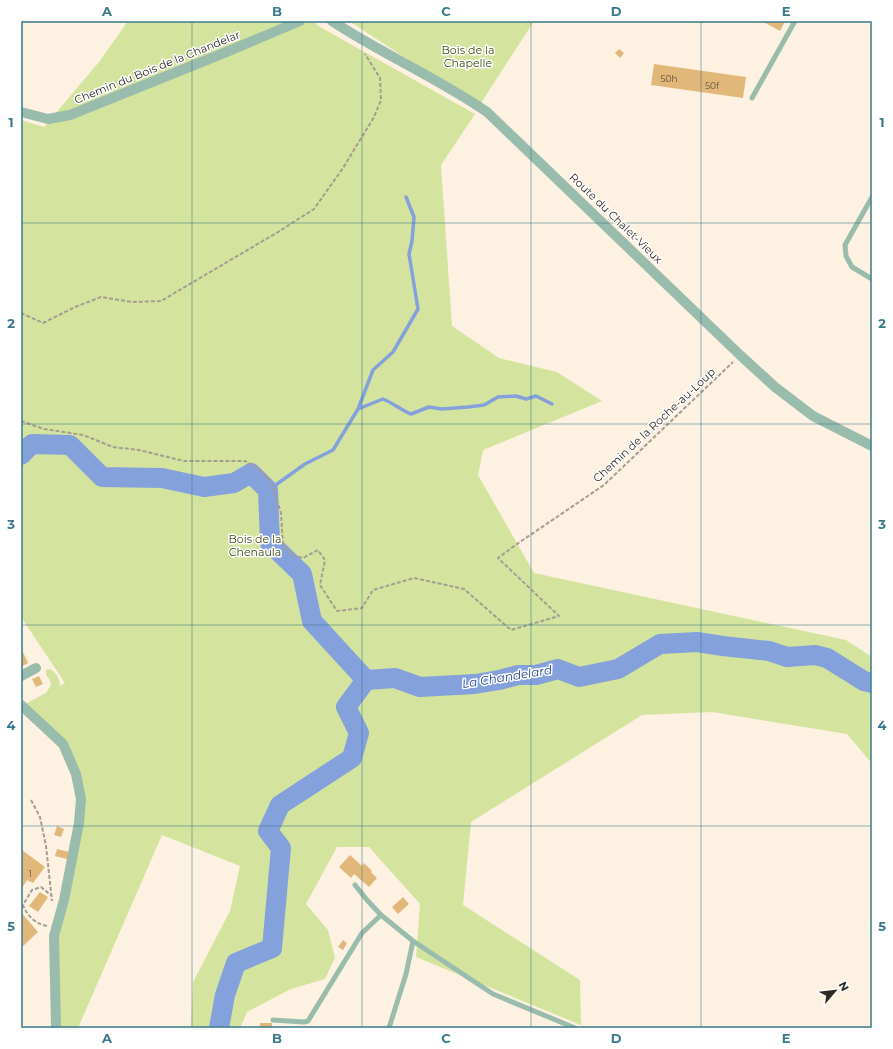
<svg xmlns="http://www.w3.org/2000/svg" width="893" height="1049" viewBox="0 0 893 1049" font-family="Montserrat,sans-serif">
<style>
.green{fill:#d4e49f}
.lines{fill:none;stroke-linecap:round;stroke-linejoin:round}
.stream{stroke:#84a1dc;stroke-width:3.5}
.river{stroke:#84a1dc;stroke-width:20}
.building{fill:#e2b87a}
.path{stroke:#a59d91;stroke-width:2;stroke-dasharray:4 2;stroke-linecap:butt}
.lane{stroke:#9abcad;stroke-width:5}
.street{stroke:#9abcad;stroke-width:10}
.grid{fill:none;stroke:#387a8c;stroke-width:1;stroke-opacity:0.55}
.labels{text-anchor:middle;stroke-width:3;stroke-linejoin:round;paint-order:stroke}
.number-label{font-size:9px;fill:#5b4e3a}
.park-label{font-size:11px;fill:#414a17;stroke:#fff}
.street-label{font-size:11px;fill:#2e2a24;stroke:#fff}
.water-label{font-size:12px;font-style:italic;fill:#254289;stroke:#fff}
.neatline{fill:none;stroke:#387a8c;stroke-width:1.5}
.grid-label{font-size:13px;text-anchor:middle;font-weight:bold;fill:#387a8c}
</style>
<rect width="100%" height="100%" fill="#fdf1e1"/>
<!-- green -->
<path class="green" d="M128,21h184l8,6 155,87 -34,51 11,161 47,32 58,14 45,29 -119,49 -5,25 56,98 312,67 26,17v104l-3,-1 -22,-26 -135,-22 -70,3 -171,107 -8,83 117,75 1,45 -165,-68 4,-53 -51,-57h-32l-31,57 22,26 7,28 -10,21 -34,10 -44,23 -7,16h-49l2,-46 37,-71 10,-45 -78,-31 -84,193h-22l-2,-92 27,-137 -18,-55 -42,-38 25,-13 5,-8 -1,-5 -4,-5v-5l4,-1c6,4 10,9 10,17l5,-3 -44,-66v-497l23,7 55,-65z
M349,21h185l-55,85z"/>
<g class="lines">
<!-- stream -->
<path class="stream" d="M358,409l25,-10c10,4 18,11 28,15l18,-7 13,2 26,-2 16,-2 14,-8 18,-1 10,3 10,-3 16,8
M277,484l28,-20 28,-14 25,-41 15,-39 20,-18 25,-43 -9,-55 3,-13 2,-24 -8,-20
M268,490l1,-1"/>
<!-- river -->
<path class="river" d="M21,455l11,-11 38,1 32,32 60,1 42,9 30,-4 17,-10 17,17 2,53 32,31 10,47 54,59 -20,27 13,26 -7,25 -72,47 -12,26 13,17 -9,100 -36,15 -11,32 -6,33
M366,680l29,-2 25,9 55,-3 24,-4 19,-5h18l22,-6 21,8 39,-8 42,-25 37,-2 26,4 46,5 18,6 28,-2 12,3 37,23 8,2"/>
</g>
<!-- building -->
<path class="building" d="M762,21h23l-5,10z
M619,49l5,4 -4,5 -5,-5z
M654,64l92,13 -3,21 -92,-13z
M21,648l7,15 -7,4z
M39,676l4,8 -7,3 -4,-8z
M57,826l7,3 -3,8 -7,-2z
M57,849l12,3 -2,7 -12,-3z
M22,850l23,17 -12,16 -6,-3 -6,10v-39z
M350,855l12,11 2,-3 8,8 -1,1 6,6 -8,9 -15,-13 -3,4 -12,-11z
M40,892l8,5 -10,15 -9,-6z
M403,897l6,7 -11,10 -6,-7z
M21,912l17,20 -17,16z
M343,940l4,3 -4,7 -5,-3z
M260,1023h12v5h-12z"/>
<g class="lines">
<!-- path -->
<path class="path" d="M21,313l22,10 32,-16 26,-10 31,5 29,-1 117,-69 36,-23 29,-41 31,-51 7,-17 -1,-22 -15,-24
M21,421l23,8 39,6 30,12 26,3 45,11h61l12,7 14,13 10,32 2,32 9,10 11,3 15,-8 7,10 -5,25 17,26 25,-3 11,-18 41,-12 50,11 47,41 48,-14 -61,-58 19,-14 87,-59 129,-123
M31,800l9,17 6,29 6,55
M47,926c-11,-2 -20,-10 -24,-21l9,-15 9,-3 11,9"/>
<!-- lane -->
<path class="lane" d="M752,98l43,-77
M872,197l-27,48 1,11 6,11 20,12
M355,885l12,15 14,15 32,26 80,53 82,34
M273,1020l31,2 4,-1 54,-88 19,-18
M389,1028l17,-54 7,-33"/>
<!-- street -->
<path class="street" d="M332,21c50,33 106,57 155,91l253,243 35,32 38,29 59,30
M21,112l27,7 22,-4 154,-62 76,-32
M21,676l15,-8
M21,705l42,39 13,30 5,25 -2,24 -15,77 -10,36 2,92"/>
</g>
<!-- grid -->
<path class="grid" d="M192,21v1007M362,21v1007M531,21v1007M701,21v1007M21,223h851M21,424h851M21,625h851M21,826h851"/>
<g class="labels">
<!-- number labels -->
<g class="number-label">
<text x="669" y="82">50h</text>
<text x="712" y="89">50f</text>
<text x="30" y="877">1</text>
</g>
<!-- park labels -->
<g class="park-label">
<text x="468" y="54">Bois de la<tspan x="468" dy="13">Chapelle</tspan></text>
<text x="255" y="543">Bois de la<tspan x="255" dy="13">Chenaula</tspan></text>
</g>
<!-- street labels -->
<g class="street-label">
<text transform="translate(157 67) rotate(-22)" y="4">Chemin du Bois de la Chandelar</text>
<text transform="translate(616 218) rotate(44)" y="4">Route du Chalet-Vieux</text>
<text transform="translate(654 425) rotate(-43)" y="4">Chemin de la Roche-au-Loup</text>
</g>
<!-- water labels -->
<g class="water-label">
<text transform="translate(507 677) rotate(-9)" y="4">La Chandelard</text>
</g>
</g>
<!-- border -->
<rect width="893" height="1049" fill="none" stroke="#ffffff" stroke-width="44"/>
<!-- north arrow -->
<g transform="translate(835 991) rotate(62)" stroke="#ffffff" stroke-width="3" paint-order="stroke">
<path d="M0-3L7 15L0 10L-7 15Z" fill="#2e2a24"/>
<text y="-6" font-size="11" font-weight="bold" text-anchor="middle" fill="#2e2a24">N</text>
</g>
<rect x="22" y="22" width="849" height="1005" class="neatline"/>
<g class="grid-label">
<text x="107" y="16">A</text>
<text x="277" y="16">B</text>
<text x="446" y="16">C</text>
<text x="616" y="16">D</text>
<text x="786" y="16">E</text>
<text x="11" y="127">1</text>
<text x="882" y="127">1</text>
<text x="11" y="328">2</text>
<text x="882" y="328">2</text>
<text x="11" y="529">3</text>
<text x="882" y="529">3</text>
<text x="11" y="730">4</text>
<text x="882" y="730">4</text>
<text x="11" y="931">5</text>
<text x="882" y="931">5</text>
<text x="107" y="1043">A</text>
<text x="277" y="1043">B</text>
<text x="446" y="1043">C</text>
<text x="616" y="1043">D</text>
<text x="786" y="1043">E</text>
</g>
</svg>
